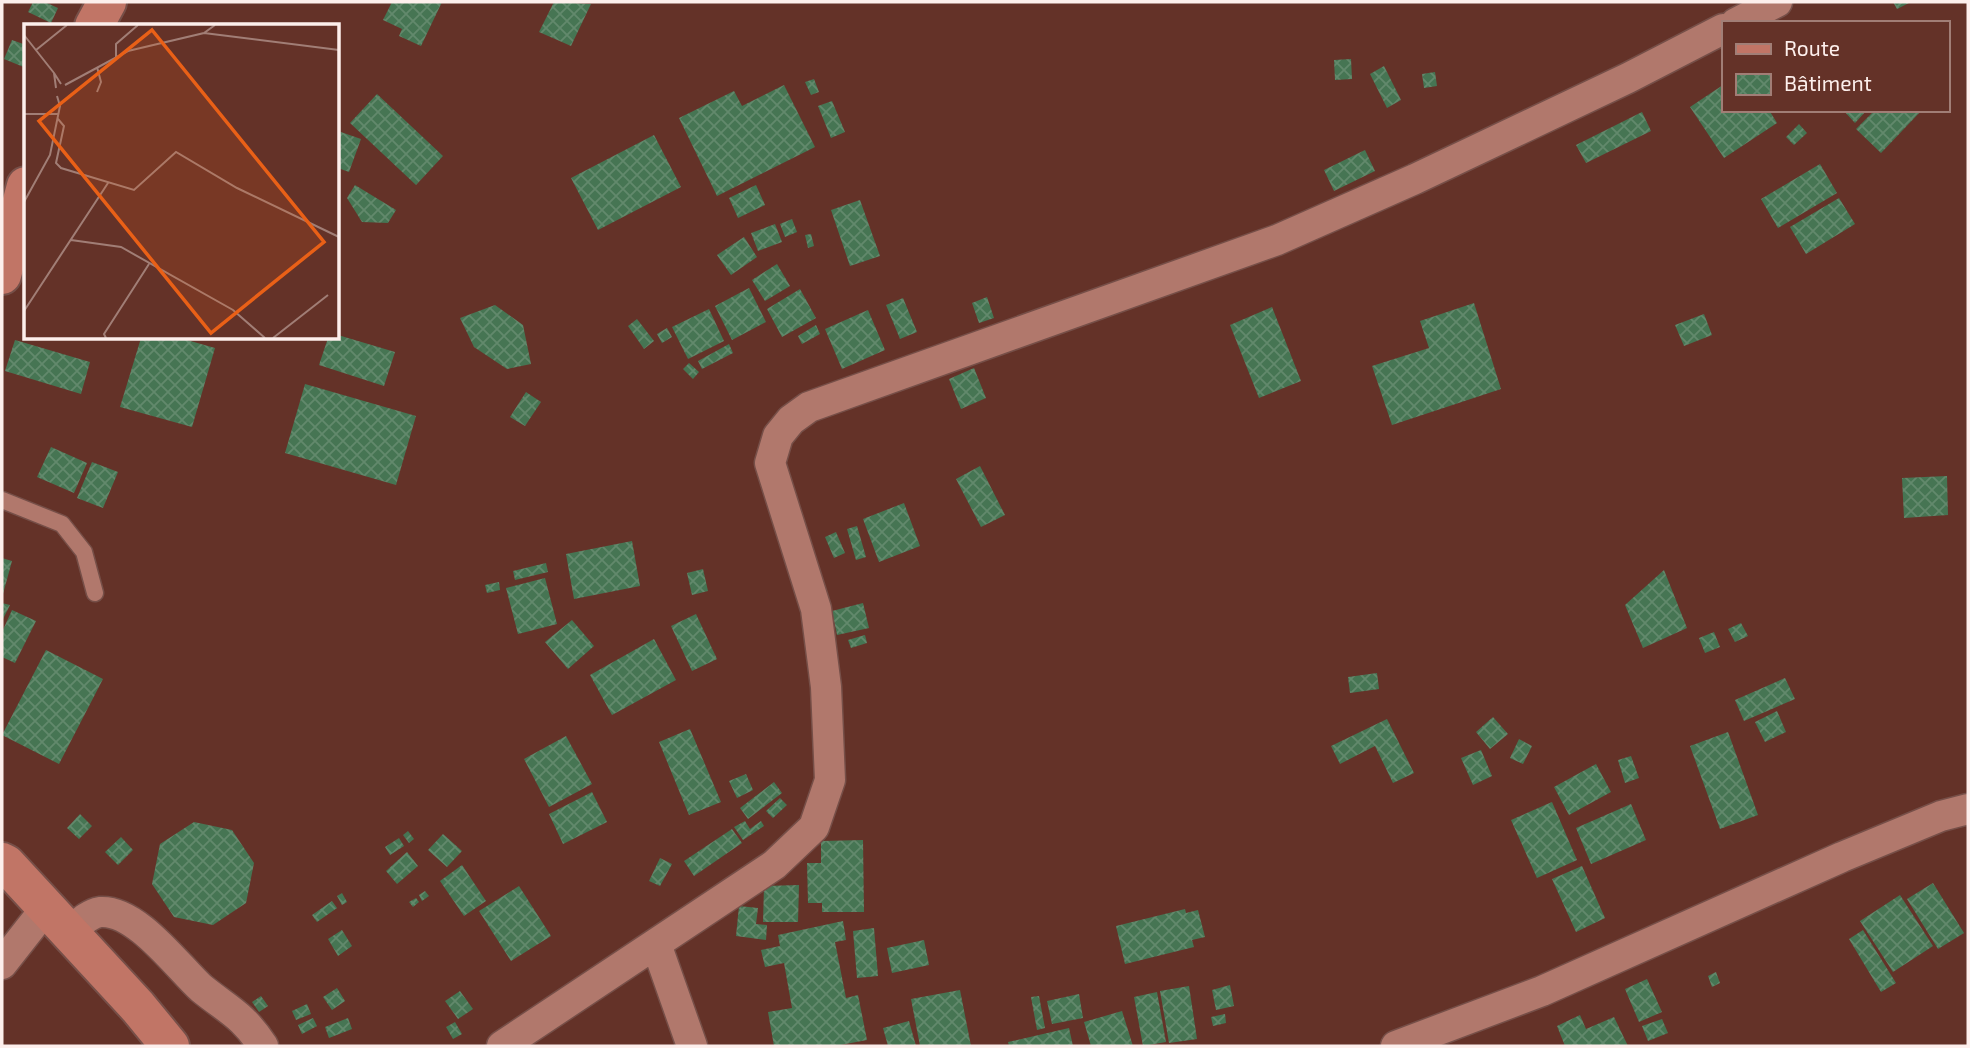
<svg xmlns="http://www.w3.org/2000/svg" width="1970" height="1048" viewBox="0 0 1970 1048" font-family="'Exo 2',sans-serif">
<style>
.building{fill:url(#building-cross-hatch)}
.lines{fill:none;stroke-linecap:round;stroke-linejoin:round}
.lane-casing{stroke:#764f48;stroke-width:19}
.street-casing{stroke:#764f48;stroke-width:33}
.secondary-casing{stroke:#764f48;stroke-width:42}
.lane{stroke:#b1786c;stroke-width:16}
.street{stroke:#b1786c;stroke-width:30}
.secondary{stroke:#c17566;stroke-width:38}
.inset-road{fill:none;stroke:#a17e76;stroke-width:2}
.view{fill:#e96017;fill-opacity:0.15;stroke:#e96017;stroke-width:3.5}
.inset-edge{fill:none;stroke:#fdefec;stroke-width:3.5}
</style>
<defs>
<pattern id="building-cross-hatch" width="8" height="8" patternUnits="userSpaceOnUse" patternTransform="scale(1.75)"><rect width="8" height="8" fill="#467553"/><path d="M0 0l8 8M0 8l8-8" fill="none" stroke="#62896c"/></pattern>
</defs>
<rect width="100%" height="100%" fill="#643228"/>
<!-- building -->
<path class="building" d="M33,2h12l13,6 -7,15 -23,-11z
M392,2h50l-21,44 -22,-10 3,-7 -19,-9z
M554,2l37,2 -20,42 -32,-14z
M1893,2h18l-14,7z
M12,40l14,5v23l-22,-9z
M1351,59l1,20 -17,1 -1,-20z
M1384,66l17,34 -14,8 -17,-34z
M1435,72l2,14 -13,2 -2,-14z
M814,79l5,13 -8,3 -6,-13z
M784,85l31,62 -98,49 -38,-78 55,-27 8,15z
M1723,85v25h46l8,13 -53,35 -34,-51z
M377,94l66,62 -27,29 -66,-62z
M832,101l13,31 -14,6 -13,-32z
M1843,110h24l-12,13z
M1875,110h47l-41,43 -25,-24z
M1642,112l9,19 -65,32 -10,-18z
M1799,124l8,9 -13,12 -8,-8z
M338,131l23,8 -12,33 -11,-4z
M654,135l27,52 -83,43 -27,-52z
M1365,150l10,21 -41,20 -10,-21z
M1820,164l17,29 -59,35 -17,-29z
M355,185l41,25 -8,13 -26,-1 -15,-24z
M756,185l9,20 -27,13 -9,-20z
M1839,198l16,26 -49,30 -16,-27z
M860,200l20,56 -30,10 -19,-56z
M792,219l5,13 -12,5 -5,-13z
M775,224l7,18 -24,9 -7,-18z
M811,234l3,12 -6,2 -3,-13z
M744,237l13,20 -26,18 -14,-20z
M777,264l13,22 -25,15 -13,-21z
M749,288l17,34 -34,18 -17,-34z
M800,289l16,29 -34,19 -15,-28z
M987,297l7,21 -15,5 -7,-20z
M903,298l14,34 -17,7 -14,-34z
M1474,303l27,86 -109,36 -20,-59 57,-18 -9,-27z
M495,305l28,20 8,39 -24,5 -33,-22 -14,-29z
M1272,307l29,74 -42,17 -29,-73z
M709,309l15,32 -36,18 -16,-32z
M868,310l17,40 -43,19 -17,-40z
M1704,314l8,21 -28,11 -9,-21z
M637,319l17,22 -10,8 -16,-23z
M816,325l4,9 -18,10 -4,-8z
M667,328l5,9 -10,6 -5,-9z
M338,335l57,17 -11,34 -65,-21 9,-27h10z
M141,338h39l35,10 -23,79 -72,-20z
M15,340l75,22 -9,32 -76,-23z
M729,344l4,9 -31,16 -4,-8z
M689,363l10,9 -6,7 -10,-10z
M974,368l12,30 -25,11 -12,-30z
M305,384l111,32 -20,69 -111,-32z
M526,392l15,10 -16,24 -15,-9z
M51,447l36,16 -13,30 -37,-16z
M92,462l26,10 -15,36 -26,-10z
M980,466l25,49 -24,12 -25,-48z
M1947,476l1,39 -44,3 -2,-40z
M904,503l16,43 -41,16 -16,-43z
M857,526l9,31 -10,3 -9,-31z
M836,532l9,21 -11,5 -9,-21z
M632,541l8,45 -66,13 -8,-45z
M2,558l10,3 -9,33 -1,-1z
M546,563l2,9 -33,8 -2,-9z
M703,569l5,22 -16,4 -5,-22z
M1664,570l23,58 -44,20 -18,-43z
M545,578l12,46 -39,10 -12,-46z
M499,582l1,8 -13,3 -2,-8z
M2,603l8,2 -8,16z
M863,603l6,25 -32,7 -5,-24z
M12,610l24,11 -21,42 -13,-6v-25z
M696,614l21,45 -25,12 -21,-45z
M572,620l22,26 -26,23 -23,-27z
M1741,623l7,13 -13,6 -7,-13z
M1714,632l6,15 -15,6 -6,-15z
M865,635l2,8 -16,5 -3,-8z
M654,639l22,41 -64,35 -22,-40z
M46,650l57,29 -44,85 -57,-29z
M1377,673l2,16 -29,4 -2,-16z
M1785,678l10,21 -51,22 -9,-21z
M1777,711l9,21 -21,10 -10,-20z
M1493,717l15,17 -18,15 -14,-17z
M1387,719l27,54 -21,10 -18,-37 -35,18 -9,-18z
M690,729l31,73 -32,13 -30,-73z
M1728,732l30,83 -38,14 -30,-83z
M566,736l26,48 -43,23 -25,-48z
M1519,739l13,7 -9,18 -13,-6z
M1481,750l11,26 -19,9 -12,-27z
M1631,756l8,22 -14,5 -7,-23z
M1596,764l15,28 -42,23 -15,-28z
M746,774l7,16 -16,8 -8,-17z
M774,782l8,11 -34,26 -8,-11z
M592,792l15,30 -44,22 -14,-30z
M780,798l7,7 -14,13 -7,-7z
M1552,802l25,58 -40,18 -26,-58z
M1631,804l15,36 -55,24 -15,-36z
M80,814l12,12 -13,13 -12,-11z
M745,821l5,8 11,-8 3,5 -21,14 -9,-13z
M194,822l38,8 22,33 -8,40 -33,22 -39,-8 -22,-33 8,-40z
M732,829l10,14 -48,33 -10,-15z
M408,831l6,8 -5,4 -6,-8z
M443,834l19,17 -15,16 -19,-17z
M121,837l12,13 -15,15 -13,-13z
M399,838l5,8 -14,9 -5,-8z
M863,840l1,72h-42v-9h-14l-1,-40h14v-22z
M407,852l11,14 -21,18 -11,-13z
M660,858l12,6 -12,22 -11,-5z
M462,865l24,36 -22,15 -24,-35z
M1582,866l23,52 -29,14 -24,-53z
M1933,883l31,50 -26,16 -31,-50z
M799,885l-1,37h-35l1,-36z
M519,886l32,50 -40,25 -32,-50z
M425,891l4,5 -7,5 -3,-6z
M342,893l5,9 -5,3 -5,-9z
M1900,895l33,51 -40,26 -33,-51z
M416,898l3,4 -6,5 -4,-5z
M332,901l5,7 -20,14 -5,-7z
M739,906l19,2 -2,16 11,1 -1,15 -30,-4z
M1185,909l1,4 12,-3 7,27 -13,3 2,7 -69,17 -9,-38z
M843,921l3,19 -11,2 11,56 12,-3 9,45 -32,6h-61l-6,-34 24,-4 -8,-45 -19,4 -4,-17 19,-4 -2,-11z
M874,928l4,48 -21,2 -4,-47z
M342,930l10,16 -14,10 -10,-17z
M1863,930l33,53 -15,9 -32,-53z
M924,940l5,25 -37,8 -5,-25z
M1716,972l4,11 -8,4 -4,-11z
M1647,979l15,33 -23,10 -14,-33z
M1230,985l4,21 -18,4 -4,-20z
M1189,986l8,53 -28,4 -9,-52z
M337,988l8,13 -13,9 -9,-13z
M960,990l11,56h-51l-9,-47z
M460,991l13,18 -15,10 -13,-18z
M1157,992l9,50 -23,4 -9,-49z
M1079,994l4,24 -31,6 -5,-23z
M261,996l7,10 -9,6 -7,-10z
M1039,996l6,32 -8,2 -6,-33z
M307,1004l4,10 -15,6 -4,-9z
M1122,1011l11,35h-42l-7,-24z
M1225,1014l1,9 -13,3 -2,-9z
M1580,1015l6,14 28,-12 14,29h-63l-8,-20z
M313,1018l4,8 -15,8 -4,-9z
M348,1018l4,11 -23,9 -4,-11z
M1662,1019l6,14 -20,8 -6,-15z
M909,1021l7,25h-28l-5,-18z
M455,1022l7,12 -9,5 -7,-12z
M1069,1028l4,18h-64l-1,-4z"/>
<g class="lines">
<defs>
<path id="lane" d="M2,500l60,24 22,28 11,41"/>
<path id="street" d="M1736,23l41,-21
M69,932c9,-7 19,-18 31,-20 36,-3 77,54 101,76 27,22 42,27 62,58
M656,944l36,102
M2,964l44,-56
M502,1046l272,-181 40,-38 16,-47 -4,-93 -10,-78 -46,-146 8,-27 13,-16 18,-13 468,-167 138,-61 213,-101 95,-49
M1396,1046l146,-55 300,-134 99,-41 27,-7"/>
<path id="secondary" d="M94,26l13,-24
M2,275l24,-89
M2,862l4,2 132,143 32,39"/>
</defs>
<!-- lane casing -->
<use href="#lane" class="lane-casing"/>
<!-- street casing -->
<use href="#street" class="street-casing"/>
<!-- secondary casing -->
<use href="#secondary" class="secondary-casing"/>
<!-- lane -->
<use href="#lane" class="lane"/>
<!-- street -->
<use href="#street" class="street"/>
<!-- secondary -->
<use href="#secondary" class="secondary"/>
</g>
<!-- overview -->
<g transform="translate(24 24)">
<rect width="315" height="315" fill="#643228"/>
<path class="inset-road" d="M180,9l135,17M0,11l30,38M12,26l31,-25M92,34v-14l22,-19M73,43l4,15 -4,10M41,61l63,-34 76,-18 11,-8M32,64l-2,-15 7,11M0,90h34M34,95l6,7 -8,37 5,5 73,22 42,-38 61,36 102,49M0,178l26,-47 10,-49 -3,-10M47,216l50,7 112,63 32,28M0,287l84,-128M82,314l-2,-4 45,-70M249,314l55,-43"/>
<path class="view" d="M128,6l172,212 -113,91 -172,-212z"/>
<rect width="315" height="315" class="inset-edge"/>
</g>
<!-- border -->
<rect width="1970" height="1048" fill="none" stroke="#fdefec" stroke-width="7"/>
<!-- legend -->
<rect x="1722" y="21" width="228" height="91" fill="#643228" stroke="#a17e76" stroke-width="2"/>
<rect x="1736" y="44" width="35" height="10" fill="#c17566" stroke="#a17e76" stroke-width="2"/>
<text x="1784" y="56" font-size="21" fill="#fdefec">Route</text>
<rect x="1736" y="74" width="35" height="21" fill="url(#building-cross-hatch)" stroke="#a17e76" stroke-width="2"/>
<text x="1784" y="91" font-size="21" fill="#fdefec">Bâtiment</text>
</svg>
